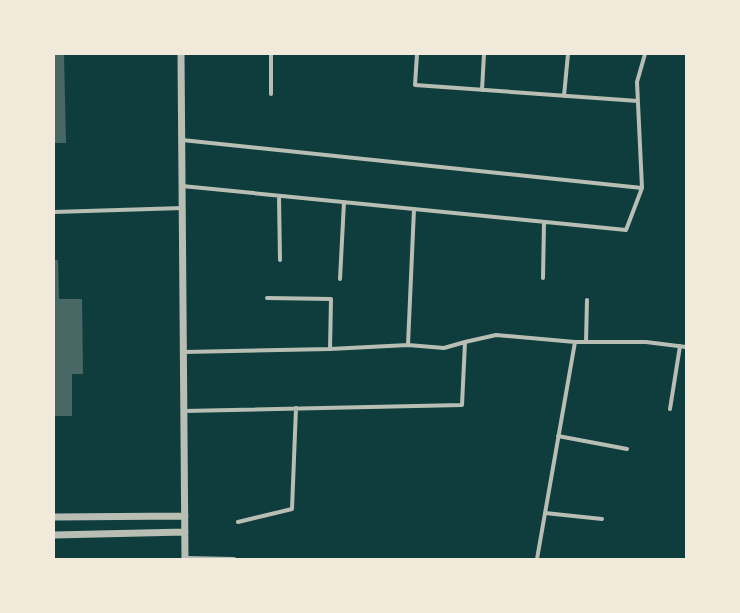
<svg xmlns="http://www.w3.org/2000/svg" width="740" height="613" viewBox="0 0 740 613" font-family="Karla,sans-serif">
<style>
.building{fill:#486865}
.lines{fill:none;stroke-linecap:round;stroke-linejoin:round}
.minor{stroke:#b8beb3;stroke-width:4}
.tertiary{stroke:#b8beb3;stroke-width:7}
</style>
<rect width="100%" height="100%" fill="#0f3d3e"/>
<!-- building -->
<path class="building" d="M54,54h10l2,89h-12z
M54,260h4l1,39h23l1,75h-11v42h-18z"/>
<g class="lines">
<!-- minor -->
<path class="minor" d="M417,54l-2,31 223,16
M482,90l2,-36
M271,94v-40
M564,96l4,-42
M182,140l460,48
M182,186l444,44 16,-42 -5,-106 8,-28
M279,196l1,64
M54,212l129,-4
M543,278l1,-56
M340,279l4,-77
M465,342l31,-7 79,7 -38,217
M575,342h71l40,5
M586,342l1,-42
M330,349l78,-4 6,-136
M184,352l146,-3 1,-50 -64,-1
M670,409l10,-63
M184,411l278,-6 3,-63 -21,6 -36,-3
M558,436l69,13
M545,513l57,6
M238,522l54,-13 4,-101
M185,558l49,1"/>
<!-- tertiary -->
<path class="tertiary" d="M181,54l4,505
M54,517l131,-1
M54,535l131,-3"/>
</g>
<!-- border -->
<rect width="740" height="613" fill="none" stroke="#f1e9da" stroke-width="110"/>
</svg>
